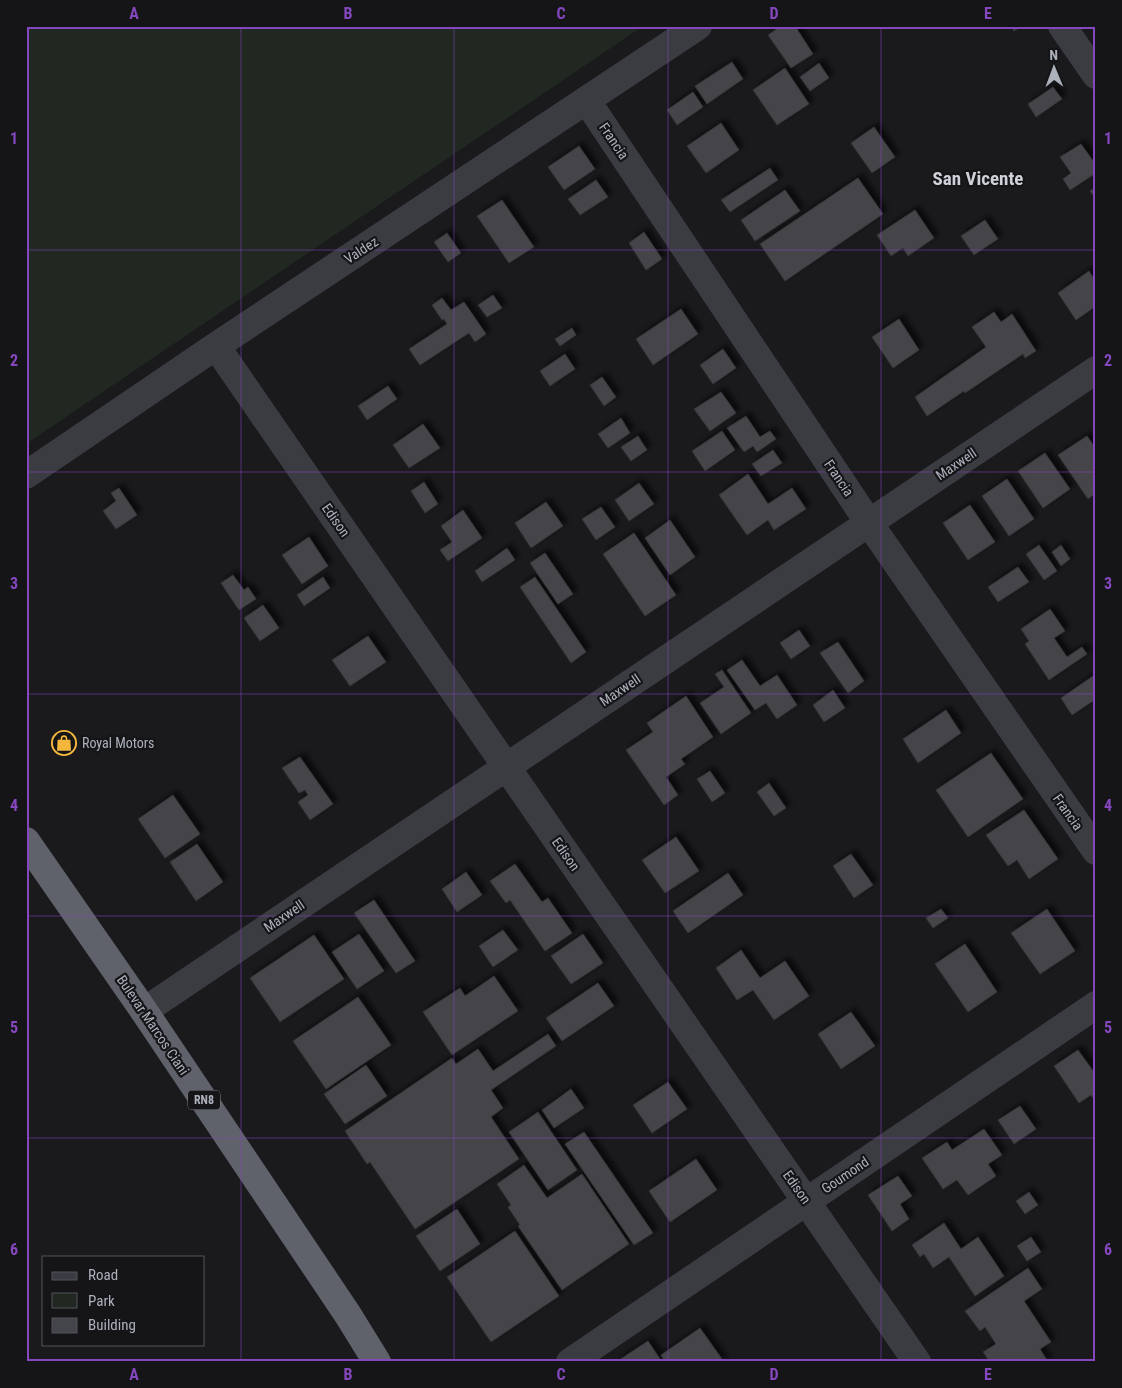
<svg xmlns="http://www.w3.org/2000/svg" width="1122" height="1388" viewBox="0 0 1122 1388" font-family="'Roboto Condensed',sans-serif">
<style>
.green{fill:#202821}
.building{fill:#44454a;stroke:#343439;filter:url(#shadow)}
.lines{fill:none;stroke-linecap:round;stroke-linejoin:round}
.minor{stroke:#3b3c42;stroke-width:28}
.trunk{stroke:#5f626a;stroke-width:28}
.grid{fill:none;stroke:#8547be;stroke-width:1;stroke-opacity:0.55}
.labels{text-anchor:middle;stroke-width:4.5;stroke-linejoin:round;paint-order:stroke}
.shield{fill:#151518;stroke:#7f828b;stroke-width:1}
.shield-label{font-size:12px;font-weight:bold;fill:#adb1bc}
.street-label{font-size:14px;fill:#adb1bc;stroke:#151518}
.poi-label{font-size:14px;fill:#adb1bc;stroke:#151518;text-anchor:start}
.district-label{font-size:19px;font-weight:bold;fill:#ced1d8;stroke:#151518}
.neatline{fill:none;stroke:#8547be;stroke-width:2}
.grid-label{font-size:16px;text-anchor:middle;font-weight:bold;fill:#8547be}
</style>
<defs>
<filter id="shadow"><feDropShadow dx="4.5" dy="-4.5" stdDeviation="2.5" flood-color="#0009"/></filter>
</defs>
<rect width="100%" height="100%" fill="#1a1a1d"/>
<!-- green -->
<path class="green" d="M26,26h617l-617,418z"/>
<!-- building -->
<path class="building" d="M781,26h14l18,28 -22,14 -23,-33z
M1011,26h11l-8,5z
M732,62l11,17 -36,25 -12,-18z
M819,63l10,15 -19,13 -10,-14z
M785,68l24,36 -32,21 -24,-35z
M1053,87l9,12 -26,18 -8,-13z
M693,92l10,15 -26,18 -10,-15z
M721,123l18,27 -33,23 -19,-27z
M874,127l21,30 -23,16 -21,-30z
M1081,144l15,21v8l-26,17 -7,-11 8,-6 -11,-16z
M579,146l16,23 -31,21 -16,-23z
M770,168l8,12 -48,32 -9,-12z
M858,178l25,36 -98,67 -25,-37z
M596,180l12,17 -28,18 -12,-16z
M1096,187v12l-6,-8z
M785,190l15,21 -45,30 -14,-21z
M502,200l32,47 -25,16 -32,-47z
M915,210l19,28 -26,18 -5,-8 -12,8 -14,-21z
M985,220l13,19 -24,16 -13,-19z
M644,232l18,27 -16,11 -17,-27z
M447,233l14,20 -13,9 -14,-20z
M1089,271l5,8 2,-2v29l-20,14 -18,-27z
M493,295l9,13 -15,9 -9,-12z
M442,298l9,12 13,-8 22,32 -11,8 -6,-9 -49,32 -11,-16 38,-25 -3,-5 -2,1 -10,-15z
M681,309l17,25 -45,31 -17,-26z
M994,312l7,10 11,-8 24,37 -11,7 -2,-4 -58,39 -1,-2 -37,25 -12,-19 71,-50 -14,-20z
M899,319l20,31 -26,18 -21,-31z
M572,328l4,7 -16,11 -5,-7z
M723,349l13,19 -23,16 -13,-19z
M565,354l10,15 -25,17 -10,-15z
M602,377l14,20 -12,9 -14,-21z
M388,386l9,13 -30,21 -9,-14z
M721,392l15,21 -26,18 -16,-22z
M746,416l14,21 10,-6 6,8 -19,13 -4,-6 -9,6 -17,-24z
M621,418l9,15 -22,15 -10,-14z
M423,424l17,24 -31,20 -16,-23z
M722,431l13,19 -30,21 -13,-20z
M638,436l9,14 -16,11 -10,-14z
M1087,436l9,13v44l-8,6 -30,-44z
M773,450l9,13 -21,13 -9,-12z
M1045,453l25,36 -27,19 -25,-37z
M748,474l20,30 24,-16 14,21 -32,21 -6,-10 -21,15 -28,-40z
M1007,479l27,40 -25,17 -27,-40z
M424,482l14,22 -13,9 -14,-22z
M639,483l15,21 -25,17 -14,-21z
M119,488l18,27 -21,14 -13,-18 13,-10 -5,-8z
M546,502l17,24 -32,22 -16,-25z
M970,505l25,37 -27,18 -25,-37z
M601,507l14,20 -19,13 -14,-21z
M463,510l19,28 -34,23 -8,-11 12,-8 -11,-16z
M670,520l25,37 -25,18 -25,-37z
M634,533l42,62 -31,21 -42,-62z
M309,537l19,29 -26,18 -20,-29z
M1039,545l18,26 -13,9 -18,-26z
M1061,545l9,14 -9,7 -9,-14z
M507,548l8,12 -33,22 -7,-11z
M545,553l28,41 -15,10 -28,-41z
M1018,567l11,15 -31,20 -10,-15z
M233,575l11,15 4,-3 8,12 -17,11 -18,-27z
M323,577l7,11 -26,18 -7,-11z
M535,577l51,75 -15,11 -51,-76z
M263,605l16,23 -19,13 -16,-23z
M1050,609l15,22 -11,7 13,19 15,-10 5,7 -38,26 -24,-36 4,-3 -8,-12z
M799,630l11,16 -19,13 -11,-16z
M368,636l18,26 -36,24 -18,-26z
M838,642l26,39 -16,12 -28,-40z
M742,660l18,26 17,-11 20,30 -20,14 -11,-16 -11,7 -28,-40z
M722,670l29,43 -30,21 -21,-31 24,-16 -9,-13z
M1096,674v25l-24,16 -11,-17z
M833,690l12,18 -21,14 -11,-17z
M686,696l27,41 -32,22 4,5 -19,13 12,18 -14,10 -38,-55 27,-18 -6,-9z
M946,710l15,23 -43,30 -15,-24z
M991,753l32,46 -55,38 -32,-47z
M300,757l33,47 -23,16 -12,-18 10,-7 -3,-5 -6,3 -17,-25z
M710,771l15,22 -13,9 -15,-23z
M769,783l17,25 -12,8 -17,-24z
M173,795l27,39 -35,24 -27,-39z
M1024,810l34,49 -29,20 -12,-19 -9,6 -22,-31z
M676,837l23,34 -34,22 -23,-33z
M197,844l26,38 -27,19 -26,-39z
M851,854l22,31 -19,13 -21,-32z
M515,864l27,38 6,-4 24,35 -27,18 -35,-51 -4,3 -16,-22z
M466,872l16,23 -25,17 -15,-23z
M728,873l15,22 -55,38 -15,-22z
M374,900l41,61 -19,12 -42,-60z
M941,909l7,9 -15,10 -7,-10z
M1047,909l28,42 -35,23 -29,-41z
M503,930l15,20 -25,17 -14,-21z
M359,934l25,37 -27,18 -25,-37z
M583,934l20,29 -32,21 -20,-28z
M314,935l30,44 -64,43 -30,-44z
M965,944l32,48 -29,20 -33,-48z
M741,950l19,28 25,-17 24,35 -35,24 -21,-30 -16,10 -21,-32z
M494,976l24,35 -66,44 -29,-43 37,-24 5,8z
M598,983l16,23 -52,35 -16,-23z
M358,997l33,48 -65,44 -33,-48z
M851,1012l24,34 -34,23 -23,-35z
M548,1034l8,12 -65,44 12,18 -12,9 28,42 -104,70 -45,-67 -3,2 -22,-33 107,-73 4,6 22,-15 15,22z
M1078,1050l18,25v27l-5,-7 -12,8 -25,-37z
M366,1065l21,31 -42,28 -21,-30z
M668,1082l19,27 -35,24 -19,-28z
M571,1089l13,19 -30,20 -12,-18z
M1020,1106l16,23 -22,15 -16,-24z
M538,1112l39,58 -29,20 -39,-58z
M984,1129l18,26 -14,9 8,12 -28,19 -11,-15 -14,9 -21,-31 25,-16 5,8z
M584,1132l69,101 -19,12 -69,-101z
M696,1159l21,31 -47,32 -21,-31z
M524,1165l23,33 35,-24 47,70 -67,46 -44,-64 2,-1 -12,-18 3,-2 -14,-21z
M898,1176l14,20 -12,8 9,15 -17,12 -24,-36z
M1029,1192l9,13 -13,9 -9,-13z
M457,1209l23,35 -40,27 -24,-35z
M944,1223l17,26 17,-12 26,39 -29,20 -26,-39 -16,11 -9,-14 -4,3 -8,-12z
M515,1231l44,65 -68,46 -44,-65z
M1031,1237l10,15 -14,9 -10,-15z
M1028,1268l14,21 -18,12 27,41 -11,7 8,13h-58l-7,-10 13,-8 -11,-17 -5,4 -15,-20z
M700,1328l24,34h-59l-4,-7z
M648,1341l14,21h-46z"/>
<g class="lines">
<!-- minor -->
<path class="minor" d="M1062,26l34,49
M587,101l282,422 227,328
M216,346l701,1016
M26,475l190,-129 482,-320
M144,1011l952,-641
M570,1362l526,-357"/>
<!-- trunk -->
<path class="trunk" d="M26,841l118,170 204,304 29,47"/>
</g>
<!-- grid -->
<path class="grid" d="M241,26v1336M454,26v1336M668,26v1336M881,26v1336M26,250h1070M26,472h1070M26,694h1070M26,916h1070M26,1138h1070"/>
<!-- icons -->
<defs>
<symbol id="shop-ring" viewBox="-11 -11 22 22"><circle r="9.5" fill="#151518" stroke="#f4b73b" stroke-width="1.5"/><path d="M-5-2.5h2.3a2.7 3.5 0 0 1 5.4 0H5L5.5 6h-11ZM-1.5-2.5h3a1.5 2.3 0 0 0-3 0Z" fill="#f4b73b"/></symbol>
</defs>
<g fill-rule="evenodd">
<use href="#shop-ring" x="50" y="729" width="28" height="28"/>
</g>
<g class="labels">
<!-- shield labels -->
<rect class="shield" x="188" y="1090.5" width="32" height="19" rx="4"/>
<g class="shield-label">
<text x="204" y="1104">RN8</text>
</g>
<!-- street labels -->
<g class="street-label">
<text transform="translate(614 141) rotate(56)" y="5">Francia</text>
<text transform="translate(361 250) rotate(-33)" y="5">Valdez</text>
<text transform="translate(956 464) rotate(-34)" y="5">Maxwell</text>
<text transform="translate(839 478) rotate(56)" y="5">Francia</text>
<text transform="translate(336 520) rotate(55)" y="5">Edison</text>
<text transform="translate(620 690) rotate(-34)" y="5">Maxwell</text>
<text transform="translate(1068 812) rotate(55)" y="5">Francia</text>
<text transform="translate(566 854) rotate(55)" y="5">Edison</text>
<text transform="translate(284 916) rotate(-34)" y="5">Maxwell</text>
<text transform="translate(153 1025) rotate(56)" y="5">Bulevar Marcos Ciani</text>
<text transform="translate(845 1175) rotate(-34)" y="5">Goumond</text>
<text transform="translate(797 1187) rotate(55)" y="5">Edison</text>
</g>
<!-- poi labels -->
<g class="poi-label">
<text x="82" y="748">Royal Motors</text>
</g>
<!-- district labels -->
<g class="district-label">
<text x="978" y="185">San Vicente</text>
</g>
</g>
<!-- border -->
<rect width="1122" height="1388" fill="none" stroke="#151518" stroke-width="55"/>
<!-- legend -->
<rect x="42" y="1256" width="162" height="90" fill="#151518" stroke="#52535a"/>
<rect x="52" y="1272" width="25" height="8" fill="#3b3c42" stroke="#52535a"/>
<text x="88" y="1280" font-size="15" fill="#adb1bc">Road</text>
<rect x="52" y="1293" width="25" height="15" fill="#202821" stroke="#52535a"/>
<text x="88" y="1306" font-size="15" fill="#adb1bc">Park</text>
<rect x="52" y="1318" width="25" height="15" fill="#44454a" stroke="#52535a"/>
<text x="88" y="1330" font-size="15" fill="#adb1bc">Building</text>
<!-- north arrow -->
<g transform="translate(1054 68) rotate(359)" stroke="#151518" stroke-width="4" paint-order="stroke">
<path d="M0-4L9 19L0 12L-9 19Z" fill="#adb1bc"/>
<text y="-8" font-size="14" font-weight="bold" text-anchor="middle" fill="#adb1bc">N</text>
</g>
<rect x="28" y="28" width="1066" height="1332" class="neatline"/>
<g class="grid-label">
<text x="134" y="19">A</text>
<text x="348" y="19">B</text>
<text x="561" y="19">C</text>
<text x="774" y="19">D</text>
<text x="988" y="19">E</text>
<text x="14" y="144">1</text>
<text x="1108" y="144">1</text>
<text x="14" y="366">2</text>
<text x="1108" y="366">2</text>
<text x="14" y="589">3</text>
<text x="1108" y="589">3</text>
<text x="14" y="811">4</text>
<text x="1108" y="811">4</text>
<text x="14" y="1033">5</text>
<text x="1108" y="1033">5</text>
<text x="14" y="1255">6</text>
<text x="1108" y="1255">6</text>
<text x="134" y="1380">A</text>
<text x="348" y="1380">B</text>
<text x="561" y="1380">C</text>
<text x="774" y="1380">D</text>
<text x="988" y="1380">E</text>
</g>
</svg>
